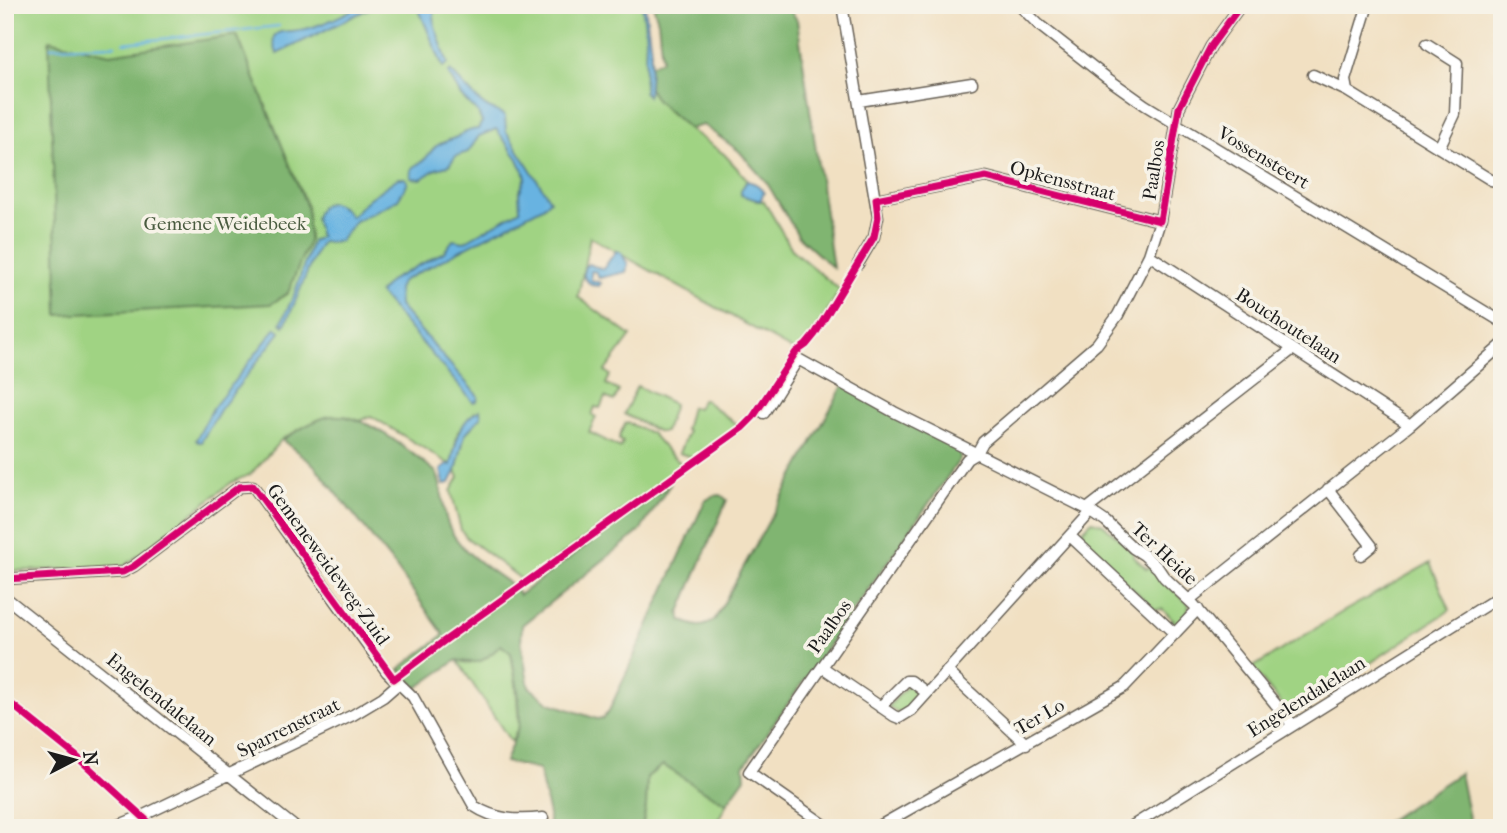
<svg xmlns="http://www.w3.org/2000/svg" width="1507" height="833" viewBox="0 0 1507 833" font-family="'IM FELL French Canon',serif">
<style>
.green{fill:#a0d383;stroke:#5e7850;stroke-width:2}
.forest{fill:#80b571;stroke:#4e6846;stroke-width:2}
.water{fill:#68b3e1;stroke:#42687e;stroke-width:2}
.lines{fill:none;stroke-linecap:round;stroke-linejoin:round}
.stream{stroke:#68b3e1;stroke-width:2.5}
.minor-casing{stroke:#676156;stroke-width:13}
.minor{stroke:#fff;stroke-width:10}
.cycleway-casing{stroke:#f7f3e8;stroke-width:11}
.cycleway{stroke:#d6006c;stroke-width:7}
.labels{text-anchor:middle;stroke-width:7;stroke-linejoin:round;paint-order:stroke}
.street-label{font-size:19px;fill:#1c1c1c;stroke:#f7f3e8}
.park-label{font-size:19px;fill:#4a5c40;stroke:#f7f3e8}
</style>
<rect width="100%" height="100%" fill="#f7f3e8"/>
<filter id="ink" filterUnits="userSpaceOnUse"><feTurbulence type="fractalNoise" baseFrequency=".0143" numOctaves="2"/><feDisplacementMap in="SourceGraphic" scale="14" xChannelSelector="R" yChannelSelector="G"/><feConvolveMatrix kernelMatrix="1 2 1 2 8 2 1 2 1" color-interpolation-filters="sRGB"/></filter>
<filter id="wash" filterUnits="userSpaceOnUse"><feTurbulence type="fractalNoise" baseFrequency=".00686" numOctaves="4" result="noise"/><feDisplacementMap in="SourceGraphic" scale="28" xChannelSelector="R" yChannelSelector="G"/><feGaussianBlur stdDeviation="1.57" result="paint"/><feColorMatrix in="noise" values="0 0 0 0 0 0 0 0 0 0 0 0 0 0 0 0 0 1.4 0 .05"/><feComposite in="paint" operator="in"/></filter>
<g filter="url(#wash)">
<rect width="100%" height="100%" fill="#f1e0c2"/>
<!-- green -->
<path class="green" d="M5,5h638l8,45 -2,38 8,13 32,28 35,25 23,25 -2,4 11,18h8l29,50 47,39 -25,42 -19,20 -206,-115 -12,60 53,39 -26,35 5,4 -4,9 13,7 -5,10 -9,-4 -5,11 -5,-1 -3,8 4,2 -7,15 31,16 3,-6 -4,-2 1,-6 6,-12 25,11 18,20 15,13 -159,116 -58,-44 -6,-8 -10,-39 8,-14 -3,-6 9,-37 16,-17 -6,-5 -17,20 -7,33 -80,-49 -11,5 -15,-5 -18,1 -21,9 -24,13 -31,35 -19,8 -110,86 -117,3z
M637,386l37,18 -9,28h-6l-35,-18z
M703,399l37,28 -45,31 -16,-5 9,-22 -3,-1 6,-23 6,1z
M1092,521l11,3 31,28 -1,4 14,13 2,-2 40,37 -1,11 -13,12 -7,-5 6,-2 -12,-11 -7,1 -78,-74z
M1430,563l20,47 -159,106 -39,-48 87,-54z
M501,645l10,8 5,31 3,43 -8,15 -54,-82 13,4z
M908,685l14,9 -18,18 -5,1 -11,-6z
M663,765l39,25 25,13 -13,25h-72l4,-22 1,-29z"/>
<!-- forest -->
<path class="forest" d="M653,5h134l10,15 36,248 -34,-31 -32,-54 -28,-32 -36,-26 -14,4 -32,-28 -8,-13 1,-23 12,-5 -4,-39z
M237,35l70,172 2,33 -21,53 -17,11 -213,11 -9,-275 61,14z
M844,384l112,64 4,5v6l-216,307 1,12 -18,25 -25,-13 -39,-25 -16,12 -1,29 -4,22h-93v-13l-10,-45 -34,-8c3,-10 13,-30 14,-37 3,-21 -4,-51 -8,-72l-10,-8c-17,16 -21,21 -44,15l-40,28 -18,-19 45,-34 -49,-69 -81,-101 -32,-25c14,-8 29,-19 44,-23 34,-9 85,35 110,55 7,15 6,33 11,49 9,30 44,48 67,66l5,8 152,-112 -31,48 -118,94 -1,17 8,45 21,16 47,16 6,-1 6,-7 96,-210 8,-5 8,-1 6,5 -48,114 3,7c13,5 21,9 33,-2z
M1460,773l11,55h-94z"/>
<!-- water -->
<path class="water" d="M362,5h14l-99,49c-1,-5 -5,-12 -3,-17 3,-8 19,-5 26,-7 20,-3 44,-16 62,-25z
M417,5h16l2,21 13,38 -5,3z
M642,5h3l6,45 -3,46 -4,-4 2,-57z
M450,71c12,11 21,24 34,34 7,6 14,5 21,11l1,15 44,69 -7,7 -141,74 -4,8 1,17 79,90 -1,5 -4,1 -94,-109 12,-13 53,-28 9,-12 11,2 56,-32 -1,-17 7,-16 -8,-18 -22,-30 -17,7 -11,16 -12,4 -8,10 -12,3 -15,10 -10,-1c-2,-15 7,-11 15,-20 10,-14 11,-13 26,-19 11,-4 13,-9 26,-10l4,-7 -4,-9 -17,-17 -13,-23z
M398,178h7l3,5 -10,16 -6,4 -37,18 -15,20 -11,1 -7,-1c-15,25 -23,57 -38,85l-3,-3 13,-28 18,-54 8,-4 -5,-19c7,-21 23,-18 35,-2l3,-1 15,-16z
M747,181c8,2 13,4 17,12l-4,8 -19,-6v-5z
M616,251l4,1 8,12 -2,8 -27,6 -3,-6 -5,-1v9l10,3 -2,3 -8,-1 -7,-8v-9l4,-4 15,5z
M276,328l4,4 -60,78 -19,32h-3l-2,-2 17,-32z
M480,410l1,7 -16,17 -9,37 -6,12 -6,1 -3,-14 7,-6 3,1c5,-21 7,-45 29,-55z"/>
<g class="lines">
<!-- stream -->
<path class="stream" d="M124,43l155,-17
M51,47l64,-2"/>
</g>
</g>
<g filter="url(#ink)">
<g class="lines">
<defs>
<path id="minor" d="M842,5l36,212 -4,20 -16,27
M1019,5l20,20 68,53 38,27 357,217
M1366,11l-21,69 2,11 144,89 11,2
M1427,44l30,19 -2,51 -16,34
M1313,75l34,16
M859,101l113,-18
M876,199l110,-22 174,44
M1149,255l261,170
M764,413l34,-54 96,53 193,97 19,13 27,26 11,7 14,13 6,9 30,28 98,119
M1328,489l44,57 -11,9
M1087,509l206,-160
M1070,536l105,98
M5,579l118,-7 11,-6 105,-79 14,-1 134,186 26,25 61,109c21,14 44,15 69,12
M5,597l291,231
M1189,600l221,-175 92,-80
M822,667l72,49 5,2 13,-8 179,-198
M947,671l79,73
M880,707l26,-26h5l16,12
M112,828l32,-13 209,-100 30,-18 16,-14
M829,828l-80,-56 218,-313 10,-6 6,-11 114,-98 21,-29 31,-60 11,-34 19,-113 32,-62 30,-41
M876,828l248,-141 74,-78
M1129,828l373,-233"/>
</defs>
<!-- minor casing -->
<use href="#minor" class="minor-casing"/>
<!-- minor -->
<use href="#minor" class="minor"/>
<defs>
<path id="cycleway" d="M5,579l118,-7 11,-6 105,-79 14,-1 141,193 50,-38 298,-213 11,-11 43,-65 10,-7 9,-11 59,-97 4,-20 -2,-18 110,-22 174,44 19,-113 32,-62 30,-41
M5,699l71,57 79,72"/>
</defs>
<!-- cycleway casing -->
<use href="#cycleway" class="cycleway-casing"/>
<!-- cycleway -->
<use href="#cycleway" class="cycleway"/>
</g>
</g>
<g class="labels">
<!-- street labels -->
<g class="street-label">
<text transform="translate(1264 157) rotate(31)" y="7">Vossensteert</text>
<text transform="translate(1153 170) rotate(-81)" y="7">Paalbos</text>
<text transform="translate(1063 180) rotate(15)" y="7">Opkensstraat</text>
<text transform="translate(1289 325) rotate(33)" y="7">Bouchoutelaan</text>
<text transform="translate(1165 553) rotate(43)" y="7">Ter Heide</text>
<text transform="translate(329 564) rotate(54)" y="7">Gemeneweideweg-Zuid</text>
<text transform="translate(829 626) rotate(-55)" y="7">Paalbos</text>
<text transform="translate(1306 696) rotate(-32)" y="7">Engelendalelaan</text>
<text transform="translate(162 699) rotate(39)" y="7">Engelendalelaan</text>
<text transform="translate(1039 716) rotate(-30)" y="7">Ter Lo</text>
<text transform="translate(288 727) rotate(-26)" y="7">Sparrenstraat</text>
</g>
<!-- park labels -->
<g class="park-label">
<text x="225" y="230">Gemene Weidebeek</text>
</g>
</g>
<!-- margin -->
<rect width="1507" height="833" fill="none" stroke="#f7f3e8" stroke-width="28"/>
<!-- north arrow -->
<g transform="translate(74 760) rotate(84)" stroke="#f7f3e8" stroke-width="5" paint-order="stroke">
<path d="M0-5L12 26L0 18L-12 26Z" fill="#1c1c1c"/>
<text y="-10" font-size="19" font-weight="bold" text-anchor="middle" fill="#1c1c1c">N</text>
</g>
</svg>
